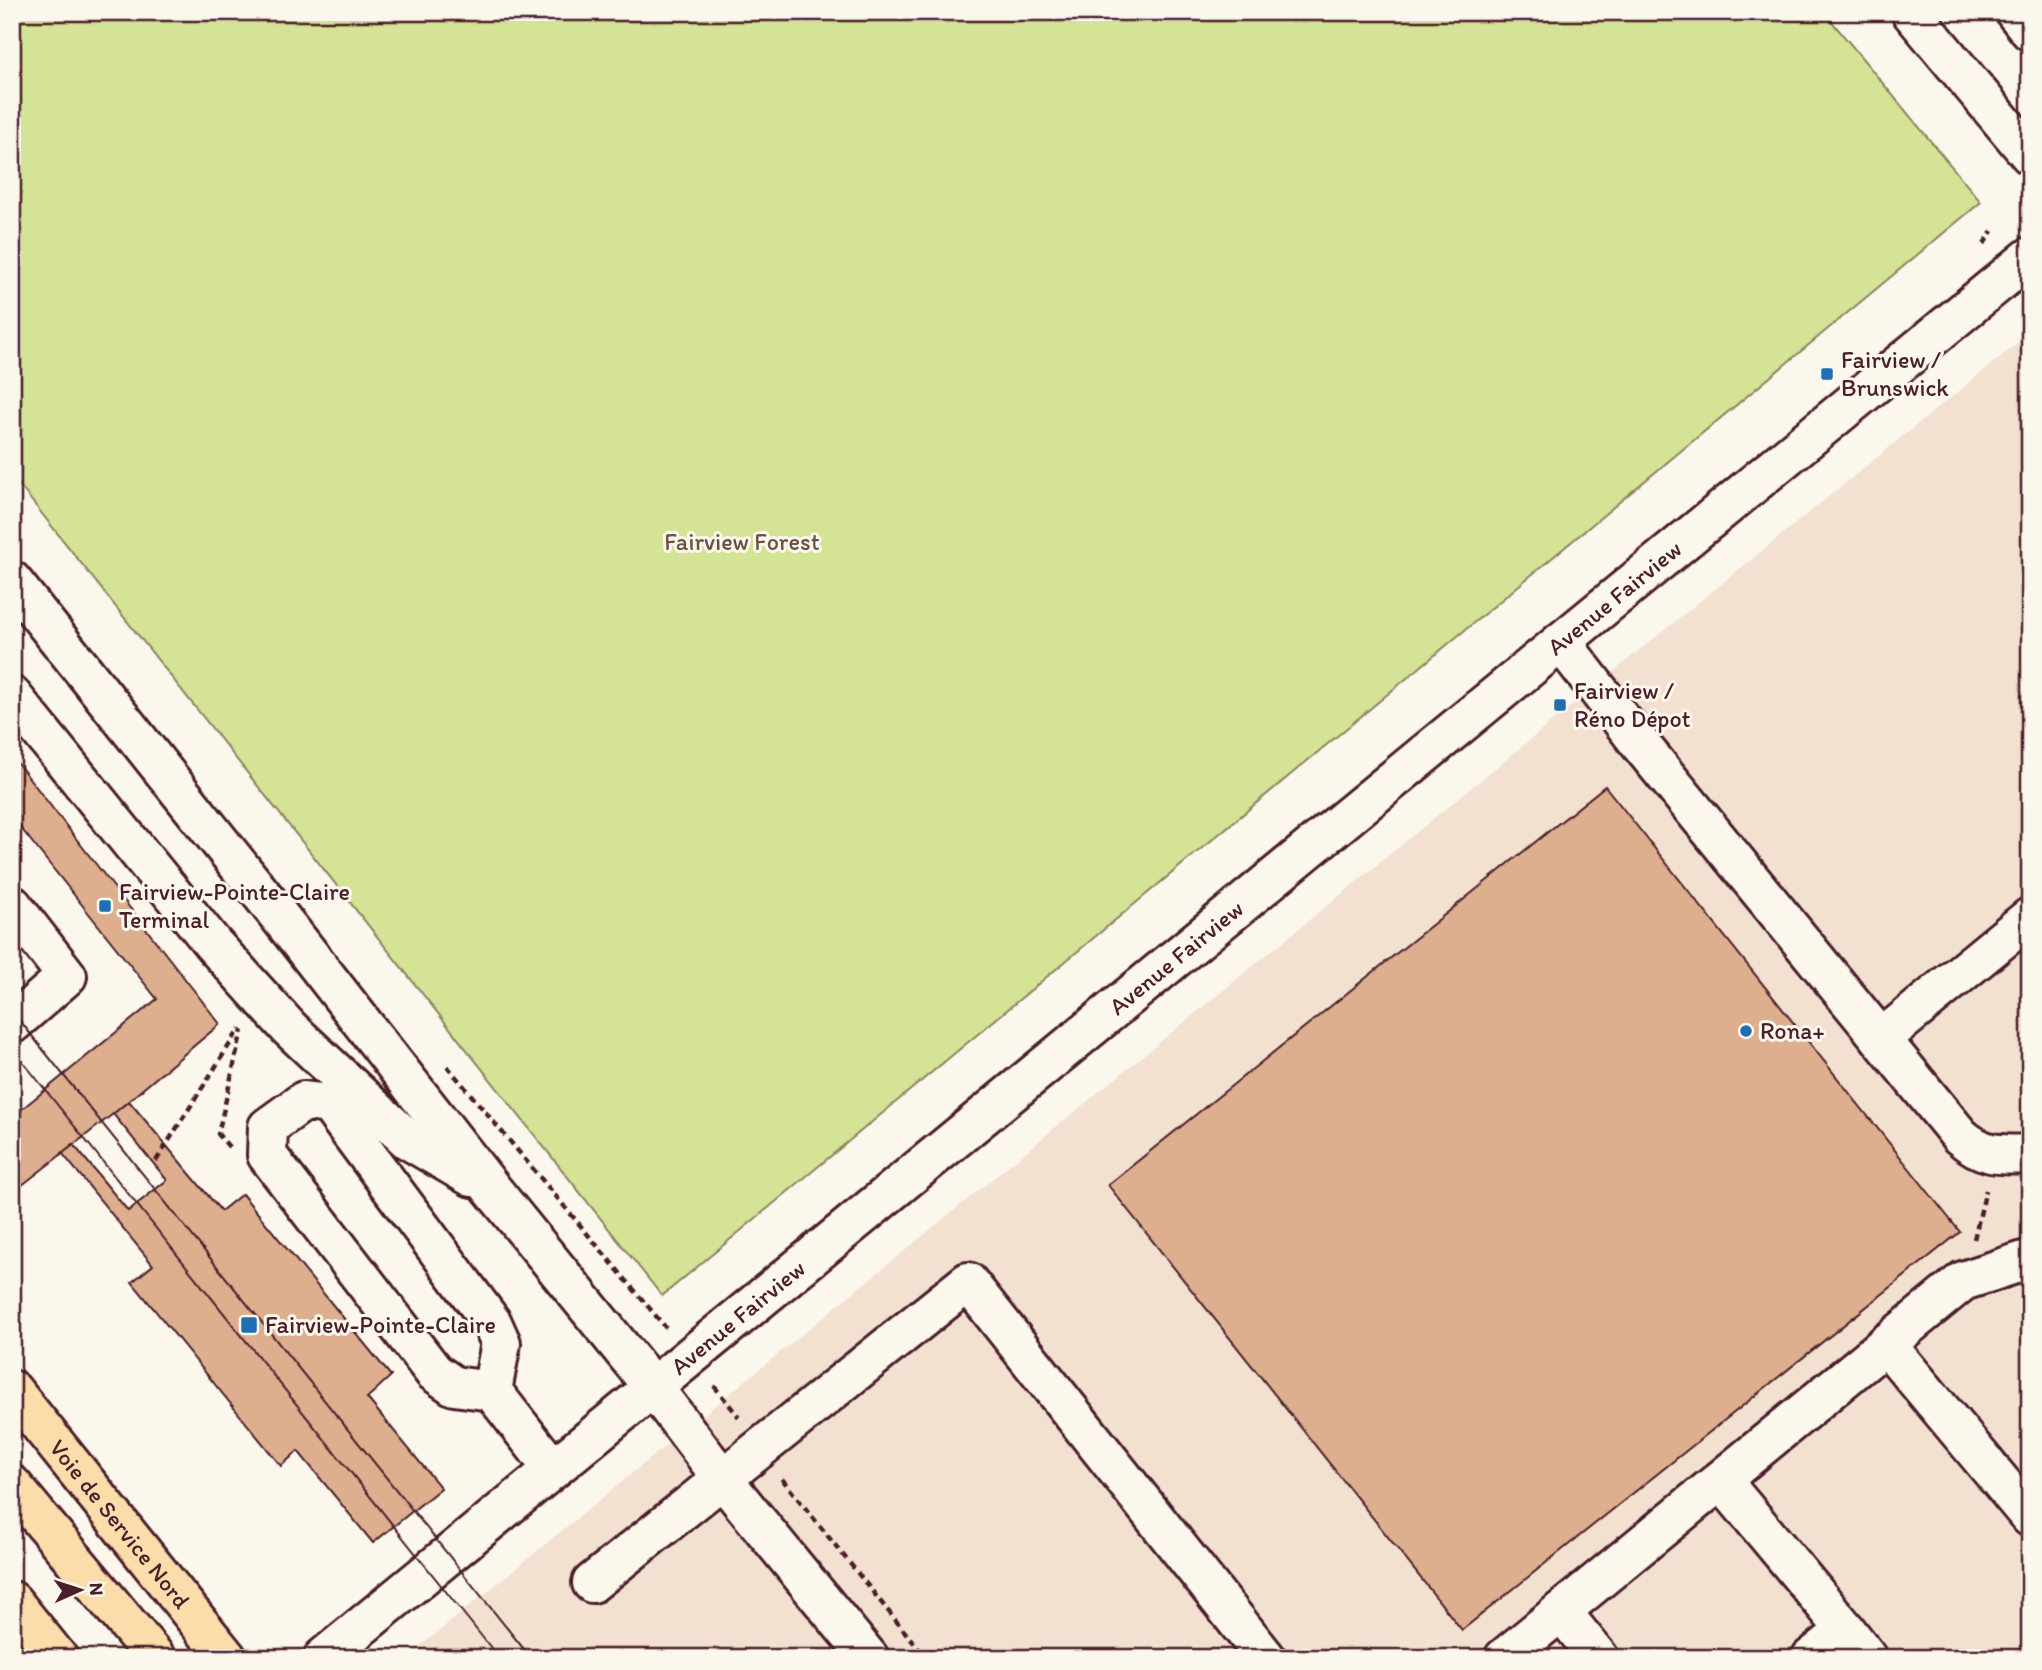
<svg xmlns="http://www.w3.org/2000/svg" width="2042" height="1670" viewBox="0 0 2042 1670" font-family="Itim,sans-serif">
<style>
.built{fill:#f2e1d0}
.green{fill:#d4e396;stroke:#8f8160;stroke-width:2}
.building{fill:#ddaf8e;stroke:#4a1f2b;stroke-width:2}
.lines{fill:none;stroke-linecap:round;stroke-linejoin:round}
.minor-casing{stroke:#4a1f2b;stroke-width:44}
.major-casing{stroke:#4a1f2b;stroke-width:44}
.highway-casing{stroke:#4a1f2b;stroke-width:44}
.path{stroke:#4a1f2b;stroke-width:4.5;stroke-dasharray:7 5;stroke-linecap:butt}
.minor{stroke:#fbf7ec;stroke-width:38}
.major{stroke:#fbddab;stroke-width:38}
.highway{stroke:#fbddab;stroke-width:38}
.tram{stroke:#4a1f2b;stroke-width:2}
.poi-dot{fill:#1f6fb2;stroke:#fbf7ec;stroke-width:2.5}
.labels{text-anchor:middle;stroke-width:6;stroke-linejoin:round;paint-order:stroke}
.poi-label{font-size:24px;fill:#4a1f2b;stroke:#fbf7ec;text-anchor:start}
.park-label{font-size:24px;fill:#6c5046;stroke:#fbf7ec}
.street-label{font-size:24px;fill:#4a1f2b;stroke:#fbf7ec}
</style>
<rect width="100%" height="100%" fill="#fbf7ec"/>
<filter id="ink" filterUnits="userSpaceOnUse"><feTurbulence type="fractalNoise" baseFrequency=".0143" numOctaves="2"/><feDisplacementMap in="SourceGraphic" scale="14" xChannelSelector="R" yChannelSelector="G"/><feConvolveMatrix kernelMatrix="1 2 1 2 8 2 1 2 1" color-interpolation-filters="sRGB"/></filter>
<g filter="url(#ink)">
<!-- built -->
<path class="built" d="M2030,333v1325h-1624l1224,-1000z"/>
<!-- green -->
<path class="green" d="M12,12h1812l157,190 -1319,1094 -650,-820z"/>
<!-- building -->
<path class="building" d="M12,756l208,268 -107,90 -101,79v-76l145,-118 -145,-182z
M1605,786l355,446 -498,398 -354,-445z
M129,1101l92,110 21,-17 149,182 -24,22 74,90 -68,55 -75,-92 -17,15 -149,-184 21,-17 -91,-112 11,-9 55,67 39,-31 -54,-66z"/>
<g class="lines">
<defs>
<g id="minor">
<path d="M1911,12l119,143"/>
<path d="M2015,12l15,19"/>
<path d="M12,581l278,349 201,258 161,198 70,92 147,180"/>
<path d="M1561,642l79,102 241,295"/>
<path d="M12,696l201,248 77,85 117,110 65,38"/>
<path d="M12,905l55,71 -55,48"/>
<path d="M2030,917l-149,122 79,97c24,21 39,19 70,18"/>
<path d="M1886,1344l144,173"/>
<path d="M492,1391l9,-48 -9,-20 -163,-219 -25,-3 -36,26 -1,28 167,217 20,14 38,5 61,78"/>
<path d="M1721,1480l125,150"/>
<path d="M592,1583l376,-301 298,376"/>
<path d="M1561,1611l38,47"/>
<path id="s1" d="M323,1658l1707,-1401"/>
<path d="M1504,1658l459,-377 67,-22"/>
<path d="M1811,1658l35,-28 22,28"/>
</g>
<g id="major">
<path id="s2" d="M12,1390l215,268"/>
</g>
<path id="highway" d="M12,1485l144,173
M12,1601l46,57"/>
</defs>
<!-- minor casing -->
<use href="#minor" class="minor-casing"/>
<!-- major casing -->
<use href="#major" class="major-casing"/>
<!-- highway casing -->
<use href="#highway" class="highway-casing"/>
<!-- path -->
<path class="path" d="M1984,244l8,-13
M447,1066l219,262
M229,1147l-11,-13 24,-104
M156,1161l84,-133
M1974,1239l12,-49
M714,1386l25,31
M782,1479l144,179"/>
<!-- minor -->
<use href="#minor" class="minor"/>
<!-- major -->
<use href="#major" class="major"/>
<!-- highway -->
<use href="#highway" class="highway"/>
<!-- tram -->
<path class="tram" d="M12,1011l519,647
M12,1048l487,610"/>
</g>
</g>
<!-- markers -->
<g class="poi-dot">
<rect x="1820" y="367" width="14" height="14" rx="3.5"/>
<rect x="1553" y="698" width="14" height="14" rx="3.5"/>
<rect x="98" y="899" width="14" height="14" rx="3.5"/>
<circle cx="1746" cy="1031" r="7"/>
<rect x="240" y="1316" width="18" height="18" rx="3.5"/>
</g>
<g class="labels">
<!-- poi labels -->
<g class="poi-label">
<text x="1841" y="368">Fairview /<tspan x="1841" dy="28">Brunswick</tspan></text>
<text x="1574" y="699">Fairview /<tspan x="1574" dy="28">Réno Dépot</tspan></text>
<text x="119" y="900">Fairview-Pointe-Claire<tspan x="119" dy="28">Terminal</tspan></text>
<text x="1760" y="1039">Rona+</text>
<text x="265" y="1333">Fairview-Pointe-Claire</text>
</g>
<!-- park labels -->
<g class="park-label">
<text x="742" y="550">Fairview Forest</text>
</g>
<!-- street labels -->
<g class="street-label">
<text dy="8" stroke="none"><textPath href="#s1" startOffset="1671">Avenue Fairview</textPath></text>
<text dy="8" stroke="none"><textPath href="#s1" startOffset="1104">Avenue Fairview</textPath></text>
<text dy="8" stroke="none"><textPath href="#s1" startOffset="537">Avenue Fairview</textPath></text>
<text dy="8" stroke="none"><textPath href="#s2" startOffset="172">Voie de Service Nord</textPath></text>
</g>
</g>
<!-- margin -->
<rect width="2042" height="1670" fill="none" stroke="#fbf7ec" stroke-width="42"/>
<rect x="21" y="21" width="2000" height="1628" fill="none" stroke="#4a1f2b" stroke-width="2.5" filter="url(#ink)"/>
<!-- north arrow -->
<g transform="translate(80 1590) rotate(87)" stroke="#fbf7ec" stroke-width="5" paint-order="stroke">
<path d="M0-5L12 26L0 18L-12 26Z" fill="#4a1f2b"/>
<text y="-10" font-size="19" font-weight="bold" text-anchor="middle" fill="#4a1f2b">N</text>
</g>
</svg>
